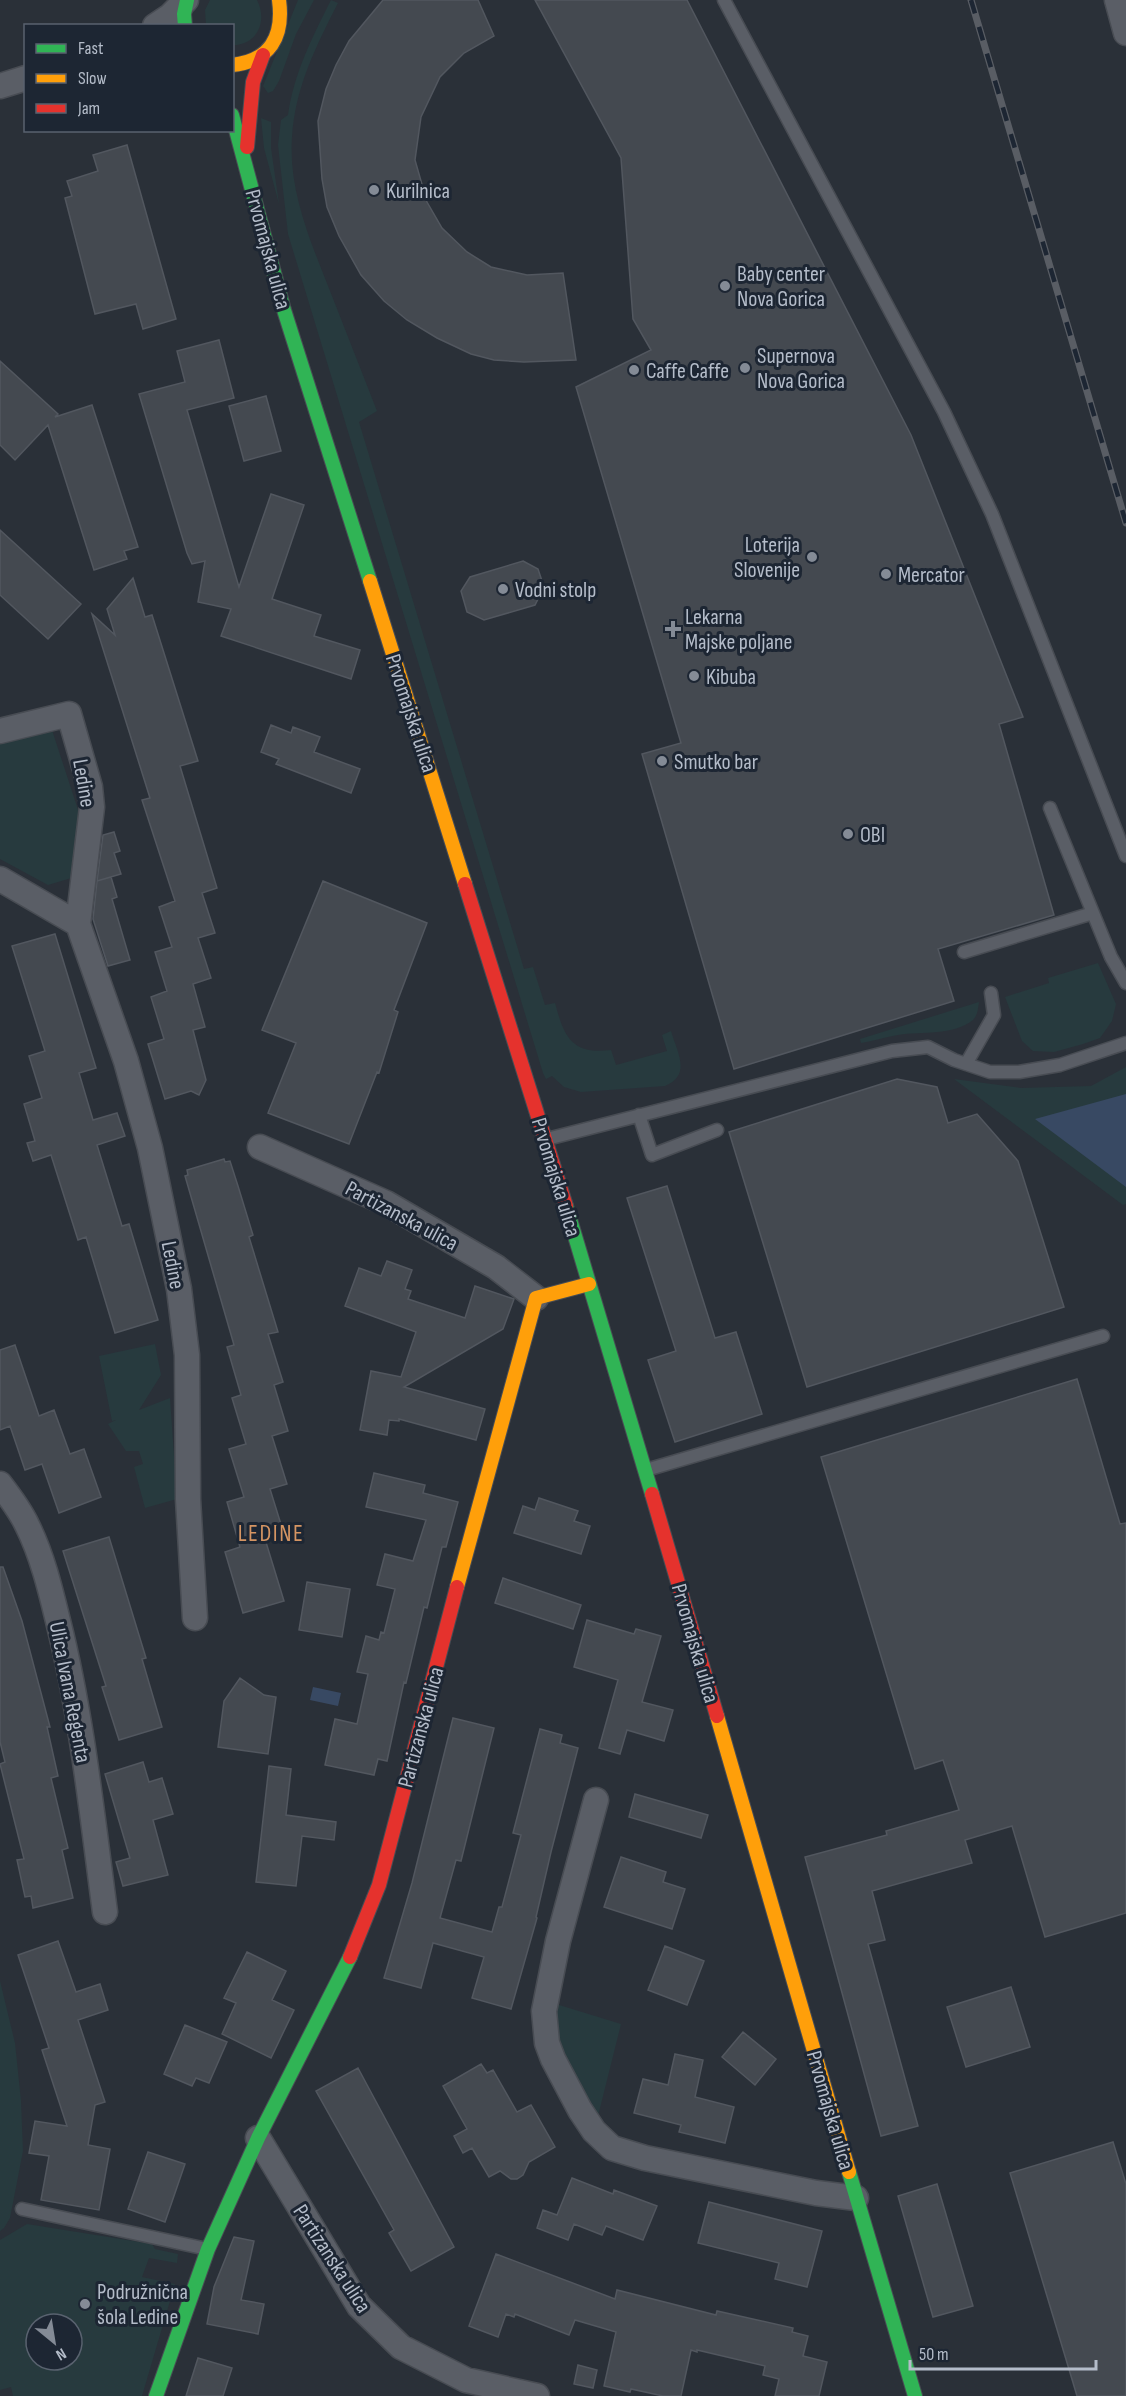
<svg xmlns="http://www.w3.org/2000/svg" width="1126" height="2396" viewBox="0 0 1126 2396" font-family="'Sofia Sans Condensed',sans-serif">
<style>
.green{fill:#273a3e;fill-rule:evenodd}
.water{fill:#384963}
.building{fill:#444950;stroke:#52575f;stroke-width:1.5}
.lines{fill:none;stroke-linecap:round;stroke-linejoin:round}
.lane-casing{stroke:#484c53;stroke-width:15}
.street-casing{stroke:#484c53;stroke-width:27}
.fast-casing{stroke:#484c53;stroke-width:16}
.slow-casing{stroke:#484c53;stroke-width:16}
.jam-casing{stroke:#484c53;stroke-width:16}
.lane{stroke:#5a5e66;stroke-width:12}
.street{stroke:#5a5e66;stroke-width:24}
.fast{stroke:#30b455;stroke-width:14}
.slow{stroke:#ff9f0a;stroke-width:14}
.jam{stroke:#e5322d;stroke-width:14}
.rail-casing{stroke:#595d64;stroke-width:7}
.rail{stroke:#1d2633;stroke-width:4.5;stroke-dasharray:14;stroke-linecap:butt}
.poi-dot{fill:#848b96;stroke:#1d2633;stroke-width:2}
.labels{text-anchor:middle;stroke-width:6;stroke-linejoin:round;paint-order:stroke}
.poi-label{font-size:22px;fill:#b4bcc9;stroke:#1d2633;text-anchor:start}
.street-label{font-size:22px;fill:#b4bcc9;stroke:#1d2633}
.neighbourhood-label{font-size:24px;letter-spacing:1.5px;fill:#d59563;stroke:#1d2633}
</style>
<rect width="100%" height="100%" fill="#2a3038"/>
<!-- green -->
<path class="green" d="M210,0h47c11,21 0,45 -24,45l-1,-19 -26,-1 -1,-15z
M298,0h16l-18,34 -17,47 -6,10 -5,2 -5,-7z
M331,0l7,3c-22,43 -43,85 -46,134 -4,55 20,108 40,159 15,38 30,77 45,115l-18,11 165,547 9,-2 12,38 10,-2c9,34 17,52 56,47l5,15 51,-14 -5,-16 9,-4c6,21 21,44 -6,55l-84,6 -17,-5 -12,-11 -6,3 -3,-6 -255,-839 -10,-89 3,-25 7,-5c6,-42 24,-77 43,-115z
M261,118l10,4v26l8,56 -15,-56z
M52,730l30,92 -4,54 -30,9 -48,-26v-118z
M1098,963l18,41 -4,17 -12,17 -17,6 -29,8 -21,-1 -11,-10 -17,-44 44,-14 -1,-5z
M979,1002c-1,6 -1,13 -6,18 -20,16 -51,11 -75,15 -12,2 -25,6 -37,8l-1,-4z
M1126,1067v137l-3,1 -169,-126 67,9 70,-2z
M155,1344l6,31 -22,35 31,-12 7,101 -32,9 -11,-41 9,-3 -4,-13h-13l-18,-27 8,-4 -4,1 -13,-65z
M0,1981l15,62 6,58 2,50 -13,67 -6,10 -4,3z
M556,2004l65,20 -24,96 -38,-67z
M27,2224l125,20 3,5 23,5 -1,9 -28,-5 -7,19 33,7 -33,112h-129l-2,-9 -11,3v-150zM36,2324h36v36h-36z"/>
<!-- water -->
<path class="water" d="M1126,1094v93l-91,-68z
M313,1687l28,6 -3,13 -28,-6z"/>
<!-- building -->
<path class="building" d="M383,0h95l16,36 -30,17 -24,24 -19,40 -6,43 12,42 15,26 25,24 24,15 36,8 36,-2 13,87 -52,2 -30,-2 -23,-6 -34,-16 -30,-18 -23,-19 -23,-26 -22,-39 -12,-29 -5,-28 -4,-58 8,-32 10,-24 13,-24z
M535,0h152l224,435 112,282 -24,7 55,191 -116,34 16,52 -220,68 -92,-315 39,-11 -105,-356 75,-37 -18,-31 -12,-161z
M127,145l49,174 -33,10 -7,-25 -41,10 -30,-116 7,-2 -5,-15 31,-10 -5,-16z
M219,340l15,58 -47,12 52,177 32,-93 33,11 -32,94 49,16 -7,21 46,14 -9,29 -130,-43 10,-27 -33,-7 7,-41 -13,3 -5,-11 -48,-159 46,-12 -8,-31z
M0,361l58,53 -3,3 37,-12 46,142 -14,4 3,8 -33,11 -46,-145 -33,35 -15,-15z
M266,396l15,55 -37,10 -15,-55z
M0,530l81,74 -33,35 -48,-44z
M523,561l15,8 6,18 -9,18 -51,15 -17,-8 -6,-21 9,-14z
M133,578l12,39 7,-2 46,146 -18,5 37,122 -15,5 13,40 -17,5 13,40 -18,6 12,43 -12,3 13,50 -7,15 -8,-4 -26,8 -17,-55 16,-5 -13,-42 16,-6 -12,-39 17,-5 -13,-40 16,-6 -33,-101 8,-2 -58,-184 23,21 -8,-26z
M271,725l20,8 2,-6 27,10 -6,15 46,17 -9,24 -75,-29 3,-5 -18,-7z
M114,832l6,19 -6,2 7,21 -24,7 6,-46z
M111,877l6,20 -5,2 18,61 -22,6 -15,-47 4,-38z
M323,881l104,42 -33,87 4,2 -19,61 -2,-1 -28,72 -81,-31 28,-70 -34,-13z
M55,934l41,134 -17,5 14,47 24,-7 8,23 -28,9 25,81 7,-2 29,96 -43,13 -29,-96 -8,3 -27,-85 -18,6 -6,-18 8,-2 -11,-37 18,-6 -13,-42 16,-5 -33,-105z
M897,1079l40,8 11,36 29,-9 41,47 46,146 -257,80 -78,-255z
M224,1159l1,3 5,-1 8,25 15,49 -4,2 29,95 -10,2 15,48 -9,3 14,46 -16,5 15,48 -17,5 14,45 -19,5 19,62 -41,12 -18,-61 15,-5 -13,-45 17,-5 -15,-48 17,-5 -14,-46 9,-3 -14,-48 7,-2 -49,-169 3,-1 -1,-5z
M667,1186l48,152 21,-6 26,82 -87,28 -27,-82 28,-9 -49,-153z
M387,1261l25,9 -7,19 6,2 -3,8 57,19 10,-32 39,13 -11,30 -99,58 81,22 -9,31 -77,-21v2l-10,-1 -2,15 -27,-5 11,-59 30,6 15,-45 -71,-26 14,-38 22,8z
M15,1345l24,71 15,-6 16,44 14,-5 17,48 -42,16 -17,-49 -17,6 -15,-44 -10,4v-80z
M1077,1379l43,145 6,-1v390l-81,24 -33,-111 -47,14 7,23 -100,28 13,49 -17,4 50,182 -37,10 -76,-279 82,-22 -1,-4 73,-21 -16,-50 -28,9 -94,-312z
M374,1473l51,12 -2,8 35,9 -12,45h-4l-15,61 -3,-1 -18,76 -2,-1 -17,79 -9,-2 -4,16 -49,-10 10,-46 22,5 11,-50 -11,-2 9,-36 13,4 2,-8 3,1 11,-44 -18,-4 8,-31 28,7 13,-41 -60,-13z
M539,1498l39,13 -4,10 16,5 -9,28 -67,-21 9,-27 12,4z
M109,1537l37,121 -4,1 20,68 -43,13 -17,-53 4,-1 -43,-135z
M0,1567h3l19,54 28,106h-3l11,49 -7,2 17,70 -6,2 11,48 -40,10 -2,-12 -6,1 -8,-37 7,-1 -24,-95 5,-2 -5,-20z
M503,1578l78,27 -8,24 -78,-26z
M307,1582l43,7 -8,48 -43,-7z
M587,1620l47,14 2,-5 25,7 -19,66 31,8 -9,31 -37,-11 -7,24 -21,-6 19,-68 -44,-13z
M240,1678l24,17 12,2 -8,57 -50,-7 6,-46z
M453,1718l41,10 -33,133 -5,-1 -16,58 52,14 7,-25h3l19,-72 -8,-2 27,-104 22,6 -2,8 18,5 -27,104 -15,65 1,1 -26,91 -39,-11 12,-41 -51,-14 -12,45 -37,-10 28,-95z
M143,1762l6,20 13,-4 11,36 -20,6 15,55 -45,11 -7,-24 14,-4 -25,-84z
M269,1766l22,3 -5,46 50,7 -2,18 -32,-4 -6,50 -40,-4z
M635,1794l73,21 -7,23 -72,-21z
M621,1857l45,15 -3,10 22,7 -13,40 -68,-22z
M58,1941l18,51 24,-8 8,26 -30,10 27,82 -10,3 -7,40 22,4 -11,61 -58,-10 8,-44 -20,-3 6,-32 32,5 -25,-76 7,-2 -31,-93z
M665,1946l39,15 -17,44 -39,-15z
M247,1952l39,19 -14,29 22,10 -23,48 -49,-24 14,-31 -12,-5z
M1011,1987l19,60 -64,20 -19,-60z
M185,2025l42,17 -18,41 -13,-5 -4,8 -28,-12z
M743,2032l33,27 -21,26 -33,-28z
M675,2054l28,6 -8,37 39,10 -9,36 -46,-11 2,-7 -47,-12 9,-34 25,6z
M481,2064l6,9 6,-3 24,42 14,-7 24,42 -26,15 -6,13 -6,4h-6l-11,-8 -11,6 -17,-29 -9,5 -9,-17 13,-7 -24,-43z
M358,2068l96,179 -43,24 -22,-38 5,-3 -78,-139z
M1113,2142l13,42v212h-49l-67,-223z
M148,2152l37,12 -20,58 -37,-13z
M572,2178l41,16 1,-4 43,16 -14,34 -37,-14 -4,9 -28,-11 -6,16 -31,-12 6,-18 14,5z
M937,2184l36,122 -40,11 -35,-121z
M709,2202l113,29 -15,56 -32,-8 4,-16 -81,-20z
M234,2237l20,4 -13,59 23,4 -6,30 -51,-10 7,-37z
M496,2254l119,45 2,-9 99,25 1,-4 76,17 -1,4 16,4 -5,20 24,6 -8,34h-44l4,-17 -16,-4 2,-9 -68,-16v2l-6,-2 -10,46h-18l-32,-7 -1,3 -26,-6 12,-54 -41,-12 -6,15 -54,-21 -1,3 -8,-3 -8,23 -29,-11z
M198,2358l34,10 -9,28h-37z
M578,2365l19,5 -4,18 -19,-4z"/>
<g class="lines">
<defs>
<path id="lane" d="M724,0l220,412 48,102 134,342
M1050,808l61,149 15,26
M964,952l129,-39
M966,1064l28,-49 -3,-22
M639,1115l13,40 65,-25
M547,1139l345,-88 36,-4 26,13 36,12h29l41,-7 66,-22
M646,1470l457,-134
M22,2209l185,40"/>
<path id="street" d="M1117,0l9,33
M155,26l15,-10 16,-16
M0,86l26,-8
M0,731l69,-17 21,73 2,20 -14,117
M0,879l78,45 48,137 24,87 29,141 8,66 1,144 7,119
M260,1147l126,56 110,64 40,31
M0,1484c10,13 20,26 27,41 15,30 23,63 31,96 24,95 34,194 47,291
M596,1800l-38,141 -14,70 3,32 6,16 27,51 14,21 18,17 33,10 171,35 40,5
M258,2138l101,168 42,41 65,33 71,16"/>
<path id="fast" d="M185,26l-1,-12 3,-14
M232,115l52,195 86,271
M566,1206l86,288
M849,2172l66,224
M156,2396l52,-147 50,-111 92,-181"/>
<path id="slow" d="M232,65c38,-4 52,-28 47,-65
M370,581l95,303
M457,1587l79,-289 53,-14
M717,1716l132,456"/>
<path id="jam" d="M247,147l6,-65 10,-27
M465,884l101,322
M652,1494l65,222
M350,1957l29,-72 78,-298"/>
</defs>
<!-- lane casing -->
<use href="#lane" class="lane-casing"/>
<!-- street casing -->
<use href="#street" class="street-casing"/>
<!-- fast casing -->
<use href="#fast" class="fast-casing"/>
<!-- slow casing -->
<use href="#slow" class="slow-casing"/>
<!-- jam casing -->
<use href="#jam" class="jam-casing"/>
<!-- lane -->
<use href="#lane" class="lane"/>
<!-- street -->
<use href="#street" class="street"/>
<!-- fast -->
<use href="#fast" class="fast"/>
<!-- slow -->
<use href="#slow" class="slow"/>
<!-- jam -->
<use href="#jam" class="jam"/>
<defs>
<path id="rail" d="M971,0l155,523"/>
</defs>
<!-- rail casing -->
<use href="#rail" class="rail-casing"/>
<!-- rail -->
<use href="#rail" class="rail"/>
</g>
<!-- markers -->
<g class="poi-dot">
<circle cx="374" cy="190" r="6"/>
<circle cx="725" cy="286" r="6"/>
<circle cx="745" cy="368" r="6"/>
<circle cx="634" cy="370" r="6"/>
<circle cx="812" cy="557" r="6"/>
<circle cx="886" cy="574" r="6"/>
<circle cx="503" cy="589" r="6"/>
<path d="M670 620h6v6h6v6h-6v6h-6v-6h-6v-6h6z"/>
<circle cx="694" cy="676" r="6"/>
<circle cx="662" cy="761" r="6"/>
<circle cx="848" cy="834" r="6"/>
<circle cx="85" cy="2304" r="6"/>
</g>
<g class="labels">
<!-- poi labels -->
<g class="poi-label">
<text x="386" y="198">Kurilnica</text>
<text x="737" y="281">Baby center<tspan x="737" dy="25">Nova Gorica</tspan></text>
<text x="757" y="363">Supernova<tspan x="757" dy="25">Nova Gorica</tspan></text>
<text x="646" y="378">Caffe Caffe</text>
<text x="800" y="552" text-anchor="end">Loterija<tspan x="800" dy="25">Slovenije</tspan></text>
<text x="898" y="582">Mercator</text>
<text x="515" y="597">Vodni stolp</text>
<text x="685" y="624">Lekarna<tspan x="685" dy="25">Majske poljane</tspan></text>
<text x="706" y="684">Kibuba</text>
<text x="674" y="769">Smutko bar</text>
<text x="860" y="842">OBI</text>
<text x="97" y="2299">Podružnična<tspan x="97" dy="25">šola Ledine</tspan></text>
</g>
<!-- street labels -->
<g class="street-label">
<text transform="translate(269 249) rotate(75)" y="8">Prvomajska ulica</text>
<text transform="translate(412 713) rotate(72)" y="8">Prvomajska ulica</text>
<text transform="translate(85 783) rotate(80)" y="8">Ledine</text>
<text transform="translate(557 1177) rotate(73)" y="8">Prvomajska ulica</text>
<text transform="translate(402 1215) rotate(28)" y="8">Partizanska ulica</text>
<text transform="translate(174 1265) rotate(79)" y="8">Ledine</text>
<text transform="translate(696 1643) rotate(74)" y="8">Prvomajska ulica</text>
<text transform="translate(71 1692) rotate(79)" y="8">Ulica Ivana Regenta</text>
<text transform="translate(420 1727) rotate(-75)" y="8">Partizanska ulica</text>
<text transform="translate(831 2110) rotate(74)" y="8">Prvomajska ulica</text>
<text transform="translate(333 2258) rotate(57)" y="8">Partizanska ulica</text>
</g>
<!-- neighbourhood labels -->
<g class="neighbourhood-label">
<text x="271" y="1541">LEDINE</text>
</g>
</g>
<!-- legend -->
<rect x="24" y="24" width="210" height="108" fill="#1d2633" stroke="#59626f" stroke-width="1.5"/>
<rect x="36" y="44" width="30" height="9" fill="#30b455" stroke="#59626f" stroke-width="1.5"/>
<text x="78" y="54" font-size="18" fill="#b4bcc9">Fast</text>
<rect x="36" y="74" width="30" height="9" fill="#ff9f0a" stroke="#59626f" stroke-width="1.5"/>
<text x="78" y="84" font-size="18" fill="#b4bcc9">Slow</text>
<rect x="36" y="104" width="30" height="9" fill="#e5322d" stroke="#59626f" stroke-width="1.5"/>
<text x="78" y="114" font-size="18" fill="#b4bcc9">Jam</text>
<!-- north arrow -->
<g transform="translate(54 2342) rotate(150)"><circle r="28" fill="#1d2633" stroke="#59626f" stroke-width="1.5"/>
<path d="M0-4.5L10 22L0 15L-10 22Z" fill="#848b96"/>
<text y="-9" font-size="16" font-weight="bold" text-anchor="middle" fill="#b4bcc9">N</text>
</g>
<!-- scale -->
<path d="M910 2360v9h186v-9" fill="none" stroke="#b4bcc9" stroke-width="3"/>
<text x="919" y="2360" font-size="18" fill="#b4bcc9" stroke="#1d2633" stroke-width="4.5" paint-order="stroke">50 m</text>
</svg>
